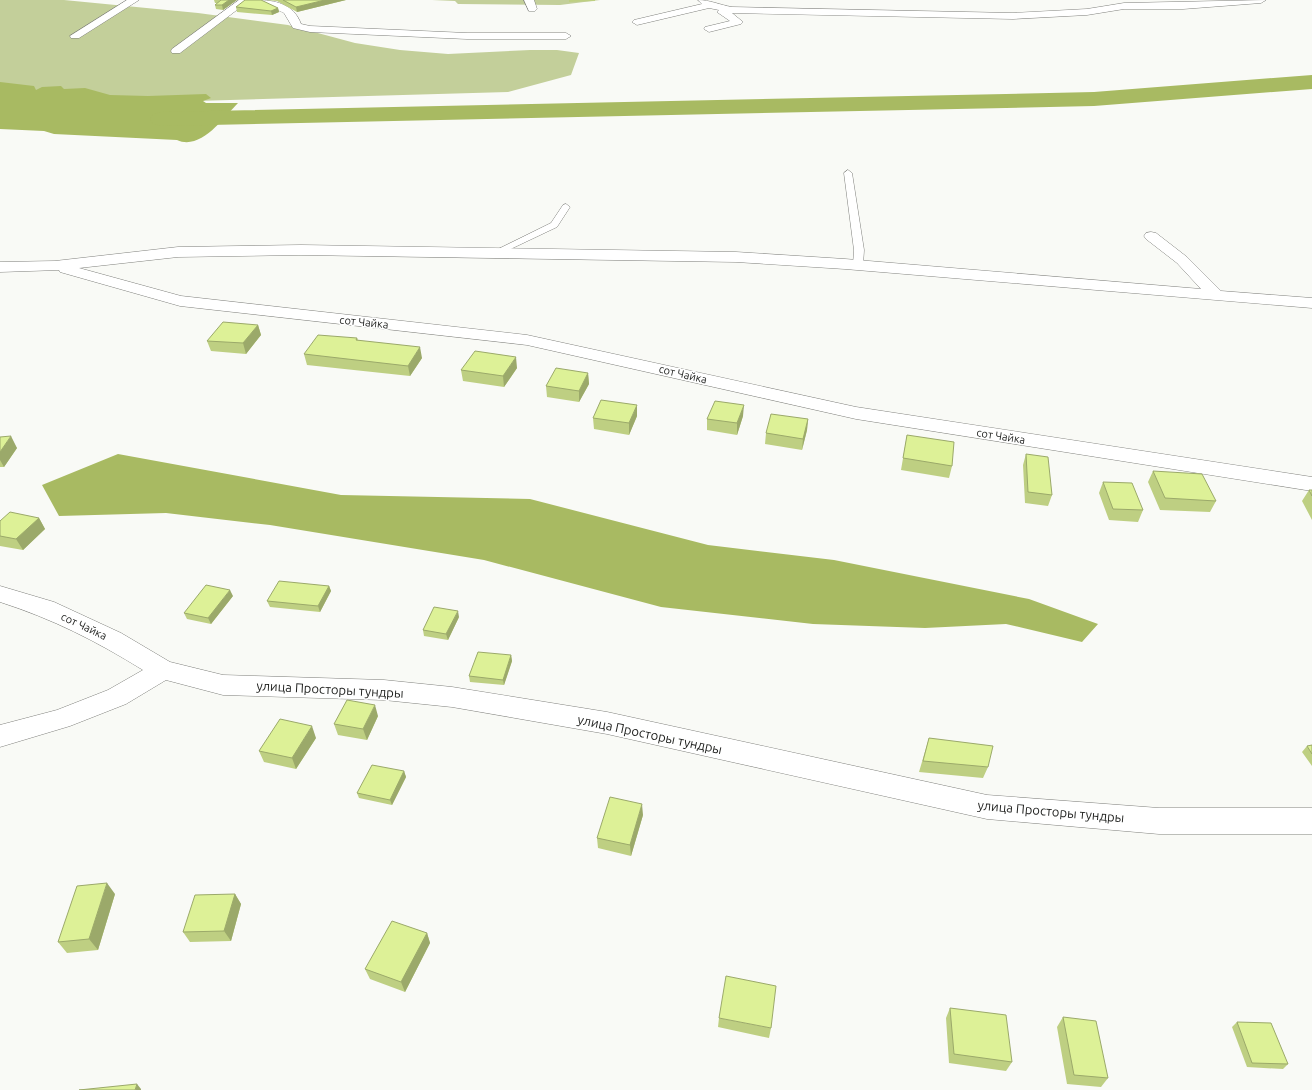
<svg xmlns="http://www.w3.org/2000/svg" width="1312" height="1090" viewBox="0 0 1312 1090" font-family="Ubuntu,sans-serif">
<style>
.green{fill:#c3cf9a}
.water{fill:#a8ba62}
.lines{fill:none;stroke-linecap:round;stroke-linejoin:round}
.river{fill:#a8ba62;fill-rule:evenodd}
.lane-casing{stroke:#80817d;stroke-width:1}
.street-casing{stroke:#80817d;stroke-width:1}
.lane{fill:#fff;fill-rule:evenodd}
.street{fill:#fff;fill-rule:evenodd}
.wall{fill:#becf82}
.shaded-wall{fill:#9ba96a}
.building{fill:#ddf197;stroke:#9ba96a}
.labels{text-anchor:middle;stroke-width:3;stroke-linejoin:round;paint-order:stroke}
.street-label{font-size:11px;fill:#1d1e1c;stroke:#fff}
.near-street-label{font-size:13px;fill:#1d1e1c;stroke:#fff}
</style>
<rect width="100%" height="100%" fill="#f9faf6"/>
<!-- green -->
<path class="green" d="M0,0h64l134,13 90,12 67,18 45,7 48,4 82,-4h27l22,3 -8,22 -63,17 -417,12 -91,-17z
M432,0h168l-40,5 -102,-1 -3,-3z"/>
<!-- water -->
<path class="water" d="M0,82l34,4 2,4 6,-3 19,-1 3,3 21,-1 25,7 38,1 58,-2 5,4 -8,3 3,2h32c-14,14 -37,48 -61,37l-123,-6 -10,-3 -44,-2z
M118,454l223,41 189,4 178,46 126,15 195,39 69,25 -16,18 -76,-18 -81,4 -112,-4 -152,-17 -177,-47 -214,-35 -104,-12 -107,3 -17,-31z"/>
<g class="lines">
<!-- river -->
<path class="river" d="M1312,75v14l-218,17 -932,20 -9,-2 -3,-5 3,-5 9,-2 932,-20z"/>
<defs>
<path id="lane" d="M848,170l4,3 12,77 -1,15 -5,3 -5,-3 1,-15 -10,-77z
M566,204l4,3 -13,20 -59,28 -3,1 -5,-3 61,-30 12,-18z"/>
<path id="street" d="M127,0h12l-60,38h-8l-1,-2z
M239,0h11l-70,53h-8l-1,-2 1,-2z
M256,0c19,0 38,4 45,24l9,2 157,7h99l5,3 -5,3h-99l-157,-7 -17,-4 -9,-15z
M524,0h10l3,9 -2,2h-6z
M698,0c12,0 22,5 34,7l281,6 74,-4 37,-6 142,-3 -5,3 -78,6h-59l-37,6 -74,4 -281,-6 11,9 -2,2 -32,8 -5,-3 1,-2 25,-6 -13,-9 2,-2 -10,-2 -72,17 -5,-3 2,-2 68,-16z
M1151,232l5,1 31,24 34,34 91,7v10l-467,-39 -109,-7 -435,-7 -123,2 -99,11 102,28 346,39 329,72 456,70v14l-456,-72 -329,-74 -347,-39 -120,-34 -1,-2 -59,2v-10l55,-1 123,-14 123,-2 435,7 109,7 356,30 -24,-26 -31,-24 -2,-3 2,-3z
M0,586l54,16 67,31 49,29 53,13 161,5 68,7 155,25 380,83 172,13h153v26h-153l-172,-15 -380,-85 -155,-27 -68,-7 -161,-5 -57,-15 -40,24 -56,22 -70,21v-22l57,-15 51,-20 35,-20c-47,-29 -90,-51 -143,-68z"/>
</defs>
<!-- lane casing -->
<use href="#lane" class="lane-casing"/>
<!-- street casing -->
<use href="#street" class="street-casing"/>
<!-- lane -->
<use href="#lane" class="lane"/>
<!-- street -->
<use href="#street" class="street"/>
</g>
<!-- wall -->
<path class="wall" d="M214,0h23l-14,10 -7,-1 -1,-4 2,-2h-2z
M266,0h80l-49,12 -20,-11z
M569,0h26v1l-26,1z
M236,7l42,1 1,4 -7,3 -35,-3z
M258,325l3,10 -15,19 -35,-3 -4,-10z
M357,338l1,2 64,18 -12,18 -103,-11 -3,-11z
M517,368l-13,19 -41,-6 -2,-11z
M588,373l1,11 -10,18 -32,-5 -1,-11z
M637,416l-8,19 -35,-6 -1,-11z
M743,416l-6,19 -30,-5v-11z
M808,419l-1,11 -5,20 -37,-6 1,-11z
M907,435l45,31 -3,12 -48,-8z
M0,437l17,11 -13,19h-4z
M1026,454l26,41 -4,11 -23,-3 -2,-38z
M1153,471l63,30 -6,11 -50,-2 -12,-28z
M1103,482l40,28 -5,12 -29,-2 -10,-27z
M1309,490h3v30l-10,-19z
M39,518l6,11 -22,21 -23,-4v-25z
M329,586l2,5 -11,21 -50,-5 -3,-6z
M233,596l-22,28 -24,-5 -3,-6z
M459,617l-11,23 -24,-4 -1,-6z
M511,655l1,6 -8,24 -34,-3 -1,-6z
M378,716l-11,24 -29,-5 -4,-11z
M316,738l-20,31 -32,-7 -5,-11z
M929,738l59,29 -5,11 -64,-6z
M1312,745v21l-10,-14 5,-6z
M404,771l2,6 -14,28 -33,-7 -2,-5z
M643,815l-12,41 -33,-8 -1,-10z
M115,894l-17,56 -31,3 -9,-11z
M235,894l6,10 -10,37 -41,1 -7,-10z
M427,933l3,10 -25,49 -35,-13 -5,-10z
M950,1008l62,54 -6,9 -57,-8 -3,-45z
M1063,1017l45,61 -7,9 -34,-3 -10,-57z
M719,1018l52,10 -2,10 -51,-11z
M1237,1022l51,42 -5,5 -36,-2 -15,-40z"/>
<!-- shaded-wall -->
<path class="shaded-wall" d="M229,0h8l-14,10 -1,-5z
M325,0h21l-49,12 -1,-5z
M278,8l1,4 -7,3 -1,-4z
M258,325l3,10 -15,19 -3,-11z
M420,347l2,11 -12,18 -2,-10z
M516,357l1,11 -13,19 -1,-11z
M588,373l1,11 -10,18v-11z
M637,405v11l-8,19v-12z
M744,405l-1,11 -6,19v-12z
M808,419l-1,11 -5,20 1,-11z
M11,436l6,12 -13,19 -4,-7v-8z
M39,518l6,11 -22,21 -7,-11z
M329,586l2,5 -11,21 -2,-6z
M230,590l3,6 -22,28 -3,-6z
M458,611l1,6 -11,23 -2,-6z
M511,655l1,6 -8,24 -1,-5z
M375,705l3,11 -11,24 -4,-11z
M312,726l4,12 -20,31 -4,-11z
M404,771l2,6 -14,28 -2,-5z
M642,804l1,11 -12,41 -1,-11z
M107,883l8,11 -17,56 -9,-11z
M235,894l6,10 -10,37 -7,-10z
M427,933l3,10 -25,49 -4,-10z
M137,1084l4,5v1h-6z"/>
<!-- building -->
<path class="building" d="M221,0h8l-7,5h-7z
M245,0h16l17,8 -7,3 -35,-4z
M283,0h42l-29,7z
M223,322l35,3 -15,18 -36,-2z
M318,335l39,3 -1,2 64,7 -12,19 -104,-12z
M475,351l41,6 -13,19 -42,-6z
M556,368l32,5 -9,18 -33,-5z
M601,400l36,5 -8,18 -36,-5z
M715,401l29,4 -7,18 -30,-4z
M771,414l37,5 -5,20 -37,-6z
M907,435l47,7 -2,24 -49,-8z
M11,436l-11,16v-15z
M1026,454l22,3 4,38 -24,-3z
M1153,471l49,3 14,27 -51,-3z
M1103,482l29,1 11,27 -30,-1z
M1309,490h3v6z
M10,512l29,6 -23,21 -16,-3v-15z
M279,581l50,5 -11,20 -51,-5z
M206,585l24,5 -22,28 -24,-5z
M434,607l24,4 -12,23 -23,-4z
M478,652l33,3 -8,25 -34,-4z
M347,700l28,5 -12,24 -29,-5z
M280,719l32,7 -20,32 -33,-7z
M929,738l64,8 -5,21 -65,-6z
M1312,745v9l-5,-8z
M372,765l32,6 -14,29 -33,-7z
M610,797l32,7 -12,41 -33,-7z
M107,883l-18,56 -31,3 19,-56z
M235,894l-11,37 -41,1 12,-37z
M392,921l35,12 -26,49 -36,-13z
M726,976l50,10 -5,42 -52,-10z
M950,1008l56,7 6,47 -58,-8z
M1063,1017l33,4 12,57 -34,-3z
M1237,1022l34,1 17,41 -36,-1z
M137,1084l-2,6h-56z"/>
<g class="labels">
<!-- street labels -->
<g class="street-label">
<text transform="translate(364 322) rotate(6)" y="4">сот Чайка</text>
<text transform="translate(683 374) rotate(13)" y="4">сот Чайка</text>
<text transform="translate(1001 436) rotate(9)" y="4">сот Чайка</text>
<text transform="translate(84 626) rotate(25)" y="4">сот Чайка</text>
</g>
<!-- near-street labels -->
<g class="near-street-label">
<text transform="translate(330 689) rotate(3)" y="5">улица Просторы тундры</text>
<text transform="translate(650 734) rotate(12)" y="5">улица Просторы тундры</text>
<text transform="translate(1051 811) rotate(5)" y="5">улица Просторы тундры</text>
</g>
</g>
</svg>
